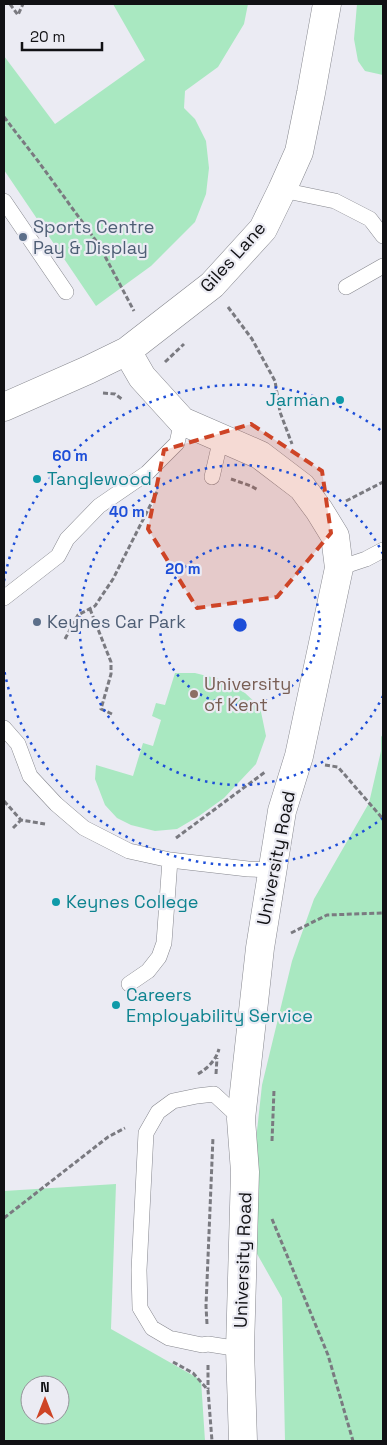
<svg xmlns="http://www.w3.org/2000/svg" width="387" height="1445" viewBox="0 0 387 1445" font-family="'Space Grotesk',sans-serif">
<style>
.green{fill:#a9e8c1;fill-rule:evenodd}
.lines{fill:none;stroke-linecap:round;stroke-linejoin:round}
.service-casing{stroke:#86878e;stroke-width:16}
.minor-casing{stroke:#86878e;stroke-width:29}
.path{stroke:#7a7a80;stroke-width:3;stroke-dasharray:5 2.5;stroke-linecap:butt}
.service{stroke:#fff;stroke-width:15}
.minor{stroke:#fff;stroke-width:28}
.marked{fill:#ce4426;fill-opacity:0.2;stroke:#ce4426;stroke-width:4;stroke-dasharray:10 6;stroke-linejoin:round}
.ring{fill:none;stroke:#1d4ed8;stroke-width:2.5;stroke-dasharray:2.5 5}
.service-dot{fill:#5c6f8a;stroke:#ebebf3;stroke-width:2}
.culture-dot{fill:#0f9aa8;stroke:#ebebf3;stroke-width:2}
.education-dot{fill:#8d6e63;stroke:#ebebf3;stroke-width:2}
.labels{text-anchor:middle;stroke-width:4.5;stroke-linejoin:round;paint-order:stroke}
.service-label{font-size:18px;fill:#4e5e75;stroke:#ebebf3;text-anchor:start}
.street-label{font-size:18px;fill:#111114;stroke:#ebebf3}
.culture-label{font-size:18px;fill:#0d838f;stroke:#ebebf3;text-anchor:start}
.education-label{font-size:18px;fill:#785e54;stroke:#ebebf3;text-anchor:start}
.centre{fill:#1d4ed8;stroke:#ebebf3;stroke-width:2.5}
.ring-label{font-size:15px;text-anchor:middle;font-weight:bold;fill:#1d4ed8;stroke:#ebebf3;stroke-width:4.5;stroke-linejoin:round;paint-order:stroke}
</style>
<rect width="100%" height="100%" fill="#ebebf3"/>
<!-- green -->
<path class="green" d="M113,4h135l-4,20 -26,43 -33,24 -1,17 11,11 11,22 3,27 -3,26 -11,28 -44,44 -55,40 -92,-136v-114l51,68 90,-64z
M357,4h26v71l-18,-4 -7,-10 -4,-22z
M175,673h20l24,6 26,14 15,14 6,29 -10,28 -32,34 -25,18 -22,13 -22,2 -24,-6 -14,-7 -12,-13 -10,-26 1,-14 37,11 10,-33 10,3 8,-26 -9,-4 4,-13 9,2z
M383,734v707h-98l-3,-143 -30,-53 1,-78 9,-82 30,-124 22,-62 55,-96 12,-52v-14z
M116,1184l-5,145 90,51 4,61h-201v-250zM30,1385h30v30h-30z"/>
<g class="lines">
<defs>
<path id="service" d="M282,190l53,11 35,18 13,17
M4,201l62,91
M346,287l37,-21
M212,477l9,-39
M339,568l27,-9 17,-9
M4,598l54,-42 9,-17 32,-33 48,-33 30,-30 5,-22
M4,728l14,16 12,32 26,28 28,24 45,23 41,9 78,9 24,1
M129,984l19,-13 11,-14 5,-14 6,-83
M240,1349l-32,-5 -6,1 -33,-7 -17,-10 -12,-20 -1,-38 7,-137 12,-21 15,-11 24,-5 17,-2 27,25"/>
<path id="minor" d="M127,351l15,26 40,44 78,34 42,32 17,23 16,26 4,32 -40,188 -17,55 -22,137 -19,171 4,53 -5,177 3,92
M4,407l84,-37 39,-19 85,-66 51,-56 19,-39 17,-38 12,-59 16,-89"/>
</defs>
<!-- service casing -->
<use href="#service" class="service-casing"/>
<!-- minor casing -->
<use href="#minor" class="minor-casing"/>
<!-- path -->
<path class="path" d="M10,4l8,11 5,-11
M4,117l34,44 61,84 35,66
M228,307l24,32 23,42 5,31 12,32
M165,362l19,-18
M103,393l12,1 8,6
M231,479l20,7 7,4
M346,501l37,-19
M90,609l21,53v12l-10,35 11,5
M65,639l13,-24 17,-9 18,-27 44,-87
M325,765l13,2 45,52
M4,801l17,19 24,4
M13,828l8,-8
M176,838l89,-66
M291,933l36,-18 56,-2
M198,1074c10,-6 18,-14 21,-25
M216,1074l1,-16
M272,1141l2,-51
M4,1218l104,-81 17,-9
M272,1219l56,136 25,86
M207,1324l-1,-18 7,-169
M173,1362l20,11 15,17 4,51
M208,1365v24"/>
<!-- service -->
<use href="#service" class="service"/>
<!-- minor -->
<use href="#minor" class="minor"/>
</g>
<!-- marked area -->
<path class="marked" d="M251,424l71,47 9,62 -54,64 -80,11 -49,-79 16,-79z"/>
<!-- distance rings -->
<g class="ring">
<circle cx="240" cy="625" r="80"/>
<path d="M383 696A160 160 0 1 1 383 554"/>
<path d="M383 818A240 240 0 0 1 4 669M4 581A240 240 0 0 1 383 432"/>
</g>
<!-- markers -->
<g class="service-dot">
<circle cx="23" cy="237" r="5"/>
<circle cx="37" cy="622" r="5"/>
</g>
<g class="culture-dot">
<circle cx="340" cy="400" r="5"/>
<circle cx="37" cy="479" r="5"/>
<circle cx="56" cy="902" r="5"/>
<circle cx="116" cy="1005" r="5"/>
</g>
<circle class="education-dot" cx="194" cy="694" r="5"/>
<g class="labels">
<!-- service labels -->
<g class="service-label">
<text x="33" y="233">Sports Centre<tspan x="33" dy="21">Pay &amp; Display</tspan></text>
<text x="47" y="628">Keynes Car Park</text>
</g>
<!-- street labels -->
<g class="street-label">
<text transform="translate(233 257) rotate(-48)" y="6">Giles Lane</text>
<text transform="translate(276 858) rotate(-79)" y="6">University Road</text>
<text transform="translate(243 1260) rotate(-88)" y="6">University Road</text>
</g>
<!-- culture labels -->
<g class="culture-label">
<text x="330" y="406" text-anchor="end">Jarman</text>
<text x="47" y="485">Tanglewood</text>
<text x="66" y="908">Keynes College</text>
<text x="126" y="1001">Careers<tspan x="126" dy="21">Employability Service</tspan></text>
</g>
<!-- education labels -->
<g class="education-label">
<text x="204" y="690">University<tspan x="204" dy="21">of Kent</tspan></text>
</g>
</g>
<circle cx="240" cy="625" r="8" class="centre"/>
<g class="ring-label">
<text x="70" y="461">60 m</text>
<text x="127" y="517">40 m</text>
<text x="183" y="574">20 m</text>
</g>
<!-- border -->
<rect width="387" height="1445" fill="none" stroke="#111114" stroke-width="10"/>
<!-- north arrow -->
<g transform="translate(45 1400)"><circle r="24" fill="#ebebf3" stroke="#94949a"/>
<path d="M0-4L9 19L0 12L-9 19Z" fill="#ce4426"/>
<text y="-8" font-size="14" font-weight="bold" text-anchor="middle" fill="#111114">N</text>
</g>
<!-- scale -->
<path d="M22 42v8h80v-8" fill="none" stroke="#111114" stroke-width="2.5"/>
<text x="30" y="42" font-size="15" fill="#111114" stroke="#ebebf3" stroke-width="4" paint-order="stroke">20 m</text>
</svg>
